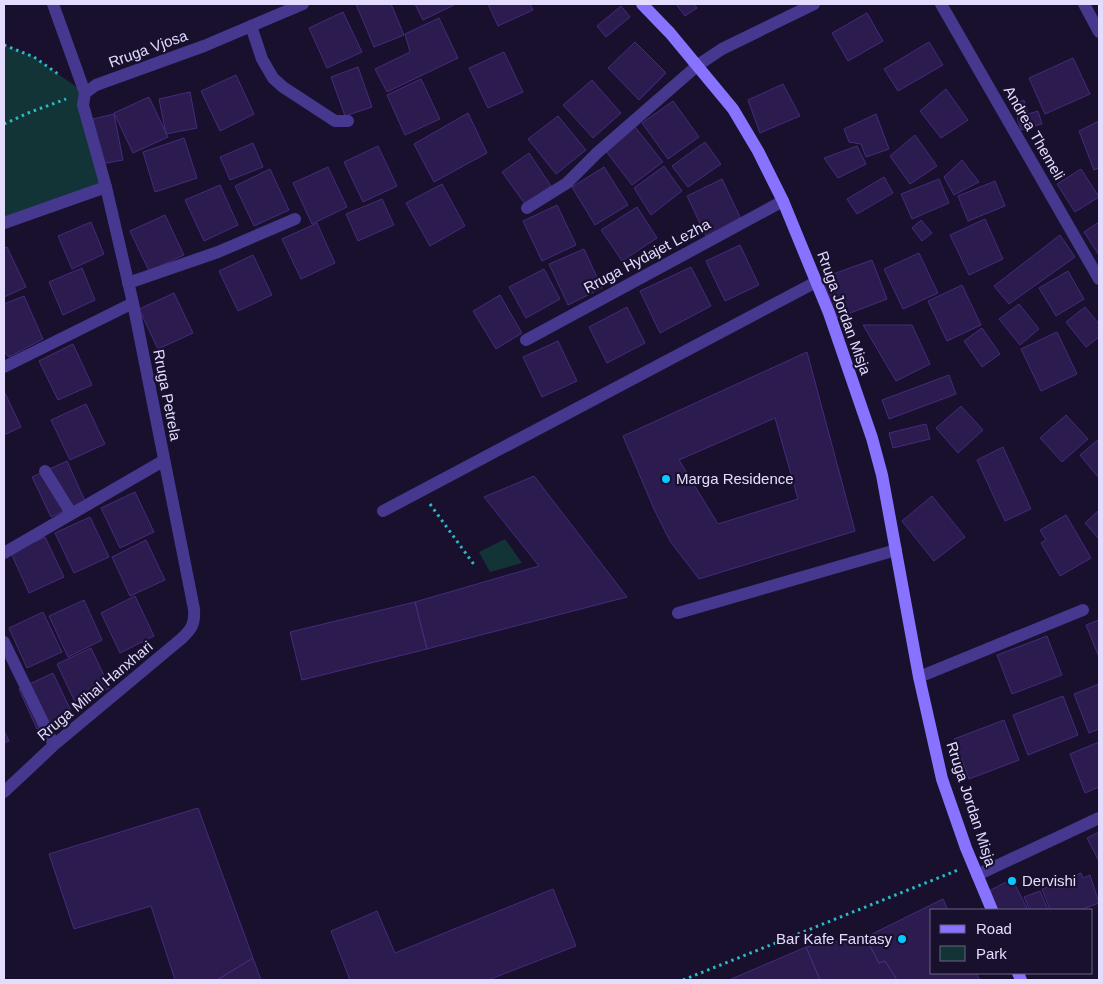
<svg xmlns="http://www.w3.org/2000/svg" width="1103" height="984" viewBox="0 0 1103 984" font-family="Arial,sans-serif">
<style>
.green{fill:#123437}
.building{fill:#2c1b4f;stroke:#452b7c;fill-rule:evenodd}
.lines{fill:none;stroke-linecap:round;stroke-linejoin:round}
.path{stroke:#29bcc5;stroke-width:3;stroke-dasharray:2.5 4;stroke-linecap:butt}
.lane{stroke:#46388e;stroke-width:12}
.street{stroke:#46388e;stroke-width:12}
.secondary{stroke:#8773ff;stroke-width:12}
.poi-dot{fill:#08c8ff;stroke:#18102d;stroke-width:2}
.labels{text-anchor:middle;stroke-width:4.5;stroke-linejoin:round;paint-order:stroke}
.street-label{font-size:15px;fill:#e4dcff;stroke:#18102d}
.poi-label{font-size:15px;fill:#e4dcff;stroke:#18102d;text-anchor:start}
</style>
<rect width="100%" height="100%" fill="#18102d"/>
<!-- green -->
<path class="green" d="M4,45l30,12 51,36 21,94 -102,36z
M505,539l17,24 -32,9 -11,-20z"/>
<!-- building -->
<path class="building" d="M356,4h35l13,31 -30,12z
M415,4h41l-33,16z
M488,4h42l3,6 -35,16z
M676,4h18l3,4 -12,8z
M621,6l9,11 -24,20 -9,-11z
M343,12l19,40 -35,16 -18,-40z
M867,13l16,28 -35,20 -16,-28z
M439,18l19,40 -71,34 -12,-23 35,-17 -5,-18z
M635,42l31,31 -27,27 -31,-32z
M929,42l14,23 -45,26 -14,-22z
M504,52l19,40 -35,16 -19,-40z
M1073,58l17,36 -45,20 -16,-36z
M358,67l14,40 -27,9 -14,-39z
M236,75l18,39 -34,17 -19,-40z
M421,79l19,40 -35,16 -18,-40z
M592,80l29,33 -28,25 -30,-33z
M783,84l17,32 -40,17 -12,-33z
M946,89l22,31 -27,18 -21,-27z
M190,92l7,36 -31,6 -7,-35z
M149,97l19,40 -35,16 -19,-40z
M1024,100l4,14 10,-3 4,13 -21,6 -8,-26z
M673,101l26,36 -31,22 -26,-36z
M468,113l19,40 -53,29 -20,-38z
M114,114l9,46 -22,4 -8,-45z
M876,114l13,35 -23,8 -5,-13 -12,-2 -5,-13z
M558,116l28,34 -30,24 -28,-35z
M1099,121v47l-5,2 -15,-39z
M635,127l28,35 -31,23 -27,-35z
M915,135l22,31 -27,18 -20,-28z
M184,138l13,40 -42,14 -12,-40z
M705,142l16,22 -33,23 -16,-21z
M253,143l10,24 -33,13 -10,-23z
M378,146l19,40 -34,16 -19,-40z
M857,146l9,18 -28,14 -14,-20z
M529,153l22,33 -26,18 -23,-32z
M962,160l17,22 -25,13 -10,-18z
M664,166l18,25 -31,24 -17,-27z
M328,167l19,40 -35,17 -19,-41z
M604,167l24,38 -33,20 -23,-38z
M270,169l19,41 -35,16 -19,-40z
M1081,169l18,28 -24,15 -18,-28z
M884,177l9,16 -36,21 -10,-15z
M722,179l19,40 -35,17 -19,-40z
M939,179l10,24 -37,16 -11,-25z
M995,181l10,25 -37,15 -10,-25z
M442,184l23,42 -35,20 -24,-43z
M220,185l18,40 -34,16 -19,-41z
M382,199l12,26 -36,16 -12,-27z
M557,205l19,40 -34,16 -19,-40z
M637,207l20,31 -35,23 -21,-31z
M165,215l19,40 -35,16 -19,-40z
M985,219l18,40 -34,16 -19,-40z
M921,220l11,13 -10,8 -10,-13z
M91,222l13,32 -32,15 -14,-33z
M1099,222v33l-15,-23z
M317,223l18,40 -34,16 -19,-40z
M1060,235l15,22 -66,47 -15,-18z
M740,245l19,40 -34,16 -19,-40z
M7,247l19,40 -22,10v-49z
M584,249l18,39 -34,17 -19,-41z
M919,253l19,40 -35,16 -19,-40z
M253,255l19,40 -34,16 -19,-40z
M872,260l15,39 -50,19 -15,-40z
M691,267l20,39 -51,27 -20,-42z
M82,268l13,32 -32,15 -14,-33z
M544,269l16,30 -34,19 -17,-31z
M1068,271l16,28 -28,17 -17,-28z
M962,285l19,40 -34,16 -19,-40z
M174,293l19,40 -35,16 -19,-40z
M500,295l22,38 -26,16 -23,-38z
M24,296l19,43 -34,18 -5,-5v-48z
M1019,304l20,25 -19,16 -21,-26z
M627,307l18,36 -38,20 -18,-36z
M1085,307l14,17v13l-13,10 -20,-25z
M863,325h49l18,39 -34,17z
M982,328l18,26 -18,13 -18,-26z
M1057,332l20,42 -36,17 -20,-42z
M558,341l19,40 -35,16 -19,-40z
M73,344l19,41 -34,15 -19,-39z
M807,352l48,179 -156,48 -29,-38 -16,-32 -31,-73zM775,418l23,81 -80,25 -39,-64z
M949,375l7,19 -67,25 -7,-19z
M4,391l17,36 -17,8z
M86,404l19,40 -35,16 -19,-40z
M961,406l22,24 -25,23 -22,-25z
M1066,415l22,24 -26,23 -22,-24z
M926,424l4,15 -37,9 -4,-15z
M1099,439v39l-19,-23z
M1003,447l28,62 -26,12 -28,-61z
M67,461l18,40 -34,16 -19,-40z
M534,476l93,121 -200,52 -12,-47 124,-36 -55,-69z
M135,492l19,40 -34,16 -19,-40z
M932,496l33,41 -31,24 -32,-40z
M1099,510v29l-14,-16z
M1066,515l25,43 -31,18 -19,-33 5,-3 -6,-10z
M90,517l19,40 -35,16 -19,-40z
M45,537l19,40 -35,16 -18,-40z
M146,540l19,40 -35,16 -18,-39z
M135,596l19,40 -34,17 -19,-40z
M84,600l18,40 -34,17 -19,-41z
M415,602l12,47 -125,31 -12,-48z
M43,612l19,40 -35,16 -18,-40z
M1099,620v37l-13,-32z
M1047,636l15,39 -50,19 -15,-39z
M91,648l19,40 -34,16 -19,-40z
M53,673l19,40 -35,16 -18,-40z
M1099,684v45l-10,4 -15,-39z
M1063,696l15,39 -50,20 -15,-40z
M1004,720l15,40 -50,19 -15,-40z
M4,731l5,10 -5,2z
M1099,742v45l-14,6 -15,-39z
M198,808l55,150 -36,22h-42l-24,-74 -77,23 -25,-75z
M1099,832v29l-12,-23z
M1081,873l2,5 7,-3 9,28 -19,7h-30l-8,-21z
M1012,879l16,31h-32l-9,-18z
M553,889l23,57 -88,34h-138l-19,-49 46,-20 18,42z
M1040,891l8,19h-18l-6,-13z
M943,899l5,11h-16v63h44l4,7h-83l-12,-19 -6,2 -9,-17 5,-3 -5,-8z
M870,935l5,8 -5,3 9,17 6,-2 12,19h-77l-14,-33z
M806,947l14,33h-91z
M253,958l8,22h-44z"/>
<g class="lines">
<!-- path -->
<path class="path" d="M4,45l30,12 24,17
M4,124l24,-11 38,-14
M430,504l45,62
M683,980l275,-110"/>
<!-- lane -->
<path class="lane" d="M53,4l32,89
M251,26l11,33 11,19 10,9 52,34h13
M527,208l40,-25 31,-31 100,-87 24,-16 92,-45
M4,223l102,-36
M128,283l90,-31 77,-33
M45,471l26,42
M919,677l164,-67"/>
<!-- street -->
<path class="street" d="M941,4l158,275
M1084,4l15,28
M526,340l257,-139
M4,367l129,-64
M383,511l433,-229
M4,553l159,-92
M678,613l218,-63
M4,642l50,103
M4,792l50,-47 127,-106c11,-10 14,-15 13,-30l-61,-306 -27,-116 -23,-82 2,-12 11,-8 108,-39 99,-42
M977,875l122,-57"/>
<!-- secondary -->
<path class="secondary" d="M642,4l28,29 63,76 25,42 25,50 46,112 43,125 10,37 37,202 23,102 24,69 26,62
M1018,973l3,7"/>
</g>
<!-- markers -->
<g class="poi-dot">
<circle cx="666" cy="479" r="5"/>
<circle cx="1012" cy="881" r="5"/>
<circle cx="902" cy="939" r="5"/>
</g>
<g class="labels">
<!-- street labels -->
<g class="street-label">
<text transform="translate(148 49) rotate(-20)" y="5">Rruga Vjosa</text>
<text transform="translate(1034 133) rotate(60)" y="5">Andrea Themeli</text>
<text transform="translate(647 256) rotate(-28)" y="5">Rruga Hydajet Lezha</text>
<text transform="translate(844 313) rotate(70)" y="5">Rruga Jordan Misja</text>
<text transform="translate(167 395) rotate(79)" y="5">Rruga Petrela</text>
<text transform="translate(95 691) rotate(-40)" y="5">Rruga Mihal Hanxhari</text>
<text transform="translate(971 804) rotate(72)" y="5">Rruga Jordan Misja</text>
</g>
<!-- poi labels -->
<g class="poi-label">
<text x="676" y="484">Marga Residence</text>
<text x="1022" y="886">Dervishi</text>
<text x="892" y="944" text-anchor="end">Bar Kafe Fantasy</text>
</g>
</g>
<!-- border -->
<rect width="1103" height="984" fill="none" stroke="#e4dcff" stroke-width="10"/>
<!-- legend -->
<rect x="930" y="909" width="162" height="65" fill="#18102d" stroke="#6a6281"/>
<rect x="940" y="925" width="25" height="8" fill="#8773ff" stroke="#6a6281"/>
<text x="976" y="934" font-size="15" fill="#e4dcff">Road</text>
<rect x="940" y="946" width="25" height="15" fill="#123437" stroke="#6a6281"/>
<text x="976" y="959" font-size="15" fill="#e4dcff">Park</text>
</svg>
